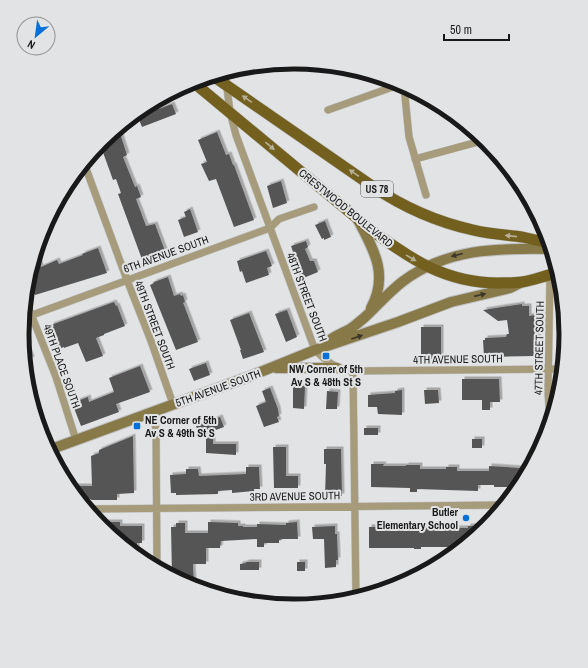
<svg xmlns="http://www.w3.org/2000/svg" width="588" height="668" viewBox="0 0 588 668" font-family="'Archivo Narrow',sans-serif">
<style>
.building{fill:#545555;filter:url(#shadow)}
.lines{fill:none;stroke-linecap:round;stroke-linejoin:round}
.street-casing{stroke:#bebfc0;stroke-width:8}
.secondary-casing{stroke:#bebfc0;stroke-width:12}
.primary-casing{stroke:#bebfc0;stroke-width:12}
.street{stroke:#a69c7c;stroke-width:7}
.secondary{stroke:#887949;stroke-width:10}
.primary{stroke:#73601f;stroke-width:11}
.oneway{fill:#b6af95}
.oneway2{fill:#3a3628}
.poi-dot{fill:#0871d9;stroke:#e2e3e4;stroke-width:1.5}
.labels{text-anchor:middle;stroke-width:4;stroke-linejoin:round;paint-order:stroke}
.shield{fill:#e2e3e4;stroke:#555657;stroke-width:1}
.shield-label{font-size:10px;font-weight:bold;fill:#19191a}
.street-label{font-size:11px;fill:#19191a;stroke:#e2e3e4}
.poi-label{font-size:11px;font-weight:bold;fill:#19191a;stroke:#e2e3e4}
.rim{fill:none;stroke:#19191a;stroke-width:5}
</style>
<defs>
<filter id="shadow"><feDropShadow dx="2.5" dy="-2.5" stdDeviation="0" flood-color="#0004"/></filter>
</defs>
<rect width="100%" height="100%" fill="#e2e3e4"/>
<!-- building -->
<path class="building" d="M172,104l4,10 -34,13 -4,-10z
M119,130l8,25 -4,2 12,30 2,-1 4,11 -5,2 10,27 9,-2 10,27 -22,11 -25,-68 3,-1 -5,-14 -3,1 -13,-36 14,-12z
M217,132l9,23 3,-1 4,11h1l20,55 -20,7 -18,-48 -7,2 -8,-17 6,-2 -9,-22z
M281,181l6,22 -14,5 -6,-22z
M190,209l8,23 -14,5 -6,-17 8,-3 -2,-5z
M325,221l6,16 -7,3v-2l-2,1 -7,-14z
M306,241l2,6 -3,2 5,12h4l4,11 -17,7 -5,-12 2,-1 -7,-20z
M98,248l9,25 -72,22 -1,-2 -6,-16 8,-24 5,14 16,-7 2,4 24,-9 -1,-1z
M266,251l6,15 -5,2 2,7 -23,8 -4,-12 -2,1 -3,-11z
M168,277l6,19 6,-2 1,2 2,-1 2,7 -2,1 1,2 14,37 -22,8 -26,-65 4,-2v-1z
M114,302l2,4 1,-1 8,21 -21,8v1l-8,3 7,18 -17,6 -8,-19 -14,5v-1l-8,3 -5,-15 3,-1 -3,-9z
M522,304v2h7v10l12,-2v13h-3l1,26h-4v3l-51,1 -1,-17h2v-2l21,-1 1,-3h2l-2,-14 -9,1 -15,-11z
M287,310l10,27 -11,5 -11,-28z
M249,313l15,39 -21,7 -3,-9h1l-11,-30z
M421,327h20v32h-20z
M25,340l7,19 -7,3 -2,-21z
M206,363l4,12 -16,6 -5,-12z
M140,366l10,26 -34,12 3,8 -38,14 -9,-23 16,-6 1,5 25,-10 -5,-14z
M462,379h37l1,23h-10v8h-8v-10h-20z
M293,386h12l-1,23 -11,-1z
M270,388l8,21 1,7 -2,1 2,5 -15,5 -8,-21 10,-4 -4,-11z
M402,390v25l-24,-1 -1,-7h-9v-12l27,-2v-2z
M424,390h14l1,13 -14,1z
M327,391l11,1 -1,17h-11z
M220,417l4,10 -11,4v13h23v11l-30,-2v-19l-6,2 -4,-10z
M364,428h14v7h-14z
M133,436l1,57 -17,1v6h-25l-4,-2h-9l-10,-12h23l-1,-30 8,-3v-3z
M472,439h10v9h-10z
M273,447h13v29h12v12h-24z
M324,449h17l1,47h-17l1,-32h-2z
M371,464h13l-1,2h23v-1h14v4h26v-2h11v4h32v-5l31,2v16l-7,10v-7h-19v-2h-16v6l-61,-2v3h-7v-4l-39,-1z
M246,467h13l1,22h-6v2l-22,2v-3l-14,1v3l-42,1v-2h-5l-1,-18 16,-1v-5h12l1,7 47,-2z
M98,522h22v4h22v17h-5v8h-5z
M208,522l30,1v3h5v1h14v-3l29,1v-2l11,-1 1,17h-15l-4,1v3h-15v4h-7v-8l-36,2 -1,7h-14v16h-13l1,22 -22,-10 -1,-49h5v-4h9v10h23z
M335,526v8h2l1,26h-2v7l-11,1 -1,-29h-11l-1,-12z
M415,526v2h14v-2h26v2h13v-2h12v5l-18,16h-41v2h-7v-1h-45v-21z
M246,562h13v8h-19v-6l6,-1z
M297,562h8v9h-8z"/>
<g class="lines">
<defs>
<path id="street" d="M225,72l5,40 6,23 79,215c13,13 20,18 38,21l210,-2
M404,86l5,51 17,58
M328,110l73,-26
M415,159l70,-19
M84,163l43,117 24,61 22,63
M25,299l31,78 20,63
M24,318l246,-90 9,-9 35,-12
M353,371l3,227
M153,411l3,19 1,138
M550,423l-2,-32 2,-117
M87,509l417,-4"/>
<path id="secondary" d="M358,220c16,30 31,55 13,88
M324,345c7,-8 17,-11 26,-16 5,-3 10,-8 14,-11 13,-12 24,-25 38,-36 45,-34 95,-34 149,-33
M276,368h61
M49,450l199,-73 67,-27 83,-28 53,-20 59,-14 10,-5"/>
<path id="primary" d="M213,76l159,110c31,21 65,36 101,44 16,4 33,5 49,7 9,2 18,4 27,6
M193,82l177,147c40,30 76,54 128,54 8,0 17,0 24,-1 13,-2 24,-7 36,-9"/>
</defs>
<!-- street casing -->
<use href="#street" class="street-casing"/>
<!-- secondary casing -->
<use href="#secondary" class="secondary-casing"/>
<!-- primary casing -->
<use href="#primary" class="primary-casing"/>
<!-- street -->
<use href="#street" class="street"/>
<!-- secondary -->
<use href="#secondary" class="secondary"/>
<!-- primary -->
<use href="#primary" class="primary"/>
</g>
<!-- one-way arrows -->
<defs><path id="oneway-solid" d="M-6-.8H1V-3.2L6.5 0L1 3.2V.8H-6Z"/></defs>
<g class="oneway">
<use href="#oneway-solid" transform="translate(247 99) rotate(-145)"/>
<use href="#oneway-solid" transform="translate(270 146) rotate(40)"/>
<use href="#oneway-solid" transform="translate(354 173) rotate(-145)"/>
<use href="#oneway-solid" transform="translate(511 236) rotate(-174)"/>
<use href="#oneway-solid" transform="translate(411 258) rotate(31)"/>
</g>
<g class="oneway2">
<use href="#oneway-solid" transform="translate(457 255) rotate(166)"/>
<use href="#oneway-solid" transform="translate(480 295) rotate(-13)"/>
<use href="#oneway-solid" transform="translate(357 337) rotate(-19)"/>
</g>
<!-- markers -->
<g class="poi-dot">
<rect x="322" y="352" width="8" height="8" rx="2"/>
<rect x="133" y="422" width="8" height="8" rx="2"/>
<circle cx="466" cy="518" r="4"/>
</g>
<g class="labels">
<!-- shield labels -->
<rect class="shield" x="361" y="181" width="32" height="16" rx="3"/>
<g class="shield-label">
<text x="377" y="193">US 78</text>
</g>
<!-- street labels -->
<g class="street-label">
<text transform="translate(346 208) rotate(39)" y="4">CRESTWOOD BOULEVARD</text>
<text transform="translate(166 254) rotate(-20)" y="4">6TH AVENUE SOUTH</text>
<text transform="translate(307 297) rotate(69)" y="4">48TH STREET SOUTH</text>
<text transform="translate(155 325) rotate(69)" y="4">49TH STREET SOUTH</text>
<text transform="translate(539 348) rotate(-89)" y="4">47TH STREET SOUTH</text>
<text transform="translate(458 359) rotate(-1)" y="4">4TH AVENUE SOUTH</text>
<text transform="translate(62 366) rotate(70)" y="4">49TH PLACE SOUTH</text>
<text transform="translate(218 388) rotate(-20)" y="4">5TH AVENUE SOUTH</text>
<text transform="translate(295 496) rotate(-1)" y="4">3RD AVENUE SOUTH</text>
</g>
<!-- poi labels -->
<g class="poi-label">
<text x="326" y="373">NW Corner of 5th<tspan x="326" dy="13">Av S &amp; 48th St S</tspan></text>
<text x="145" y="424" text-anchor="start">NE Corner of 5th<tspan x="145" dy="13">Av S &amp; 49th St S</tspan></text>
<text x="458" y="516" text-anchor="end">Butler<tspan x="458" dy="13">Elementary School</tspan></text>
</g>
</g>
<!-- crop -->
<path d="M0 0H588V668H0ZM29 334a265 265 0 1 1 530 0a265 265 0 1 1-530 0Z" fill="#e2e3e4" fill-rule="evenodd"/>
<path class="rim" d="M29 334a265 265 0 1 1 530 0a265 265 0 1 1-530 0Z"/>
<!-- north arrow -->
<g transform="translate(36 36) rotate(209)"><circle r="19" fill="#e2e3e4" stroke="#929293"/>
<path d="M0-3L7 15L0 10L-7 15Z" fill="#0871d9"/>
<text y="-6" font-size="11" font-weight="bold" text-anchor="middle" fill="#19191a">N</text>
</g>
<!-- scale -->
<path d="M444 34v6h65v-6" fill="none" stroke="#19191a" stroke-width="2"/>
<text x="450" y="34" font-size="12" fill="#19191a" stroke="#e2e3e4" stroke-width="3" paint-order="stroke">50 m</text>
</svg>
